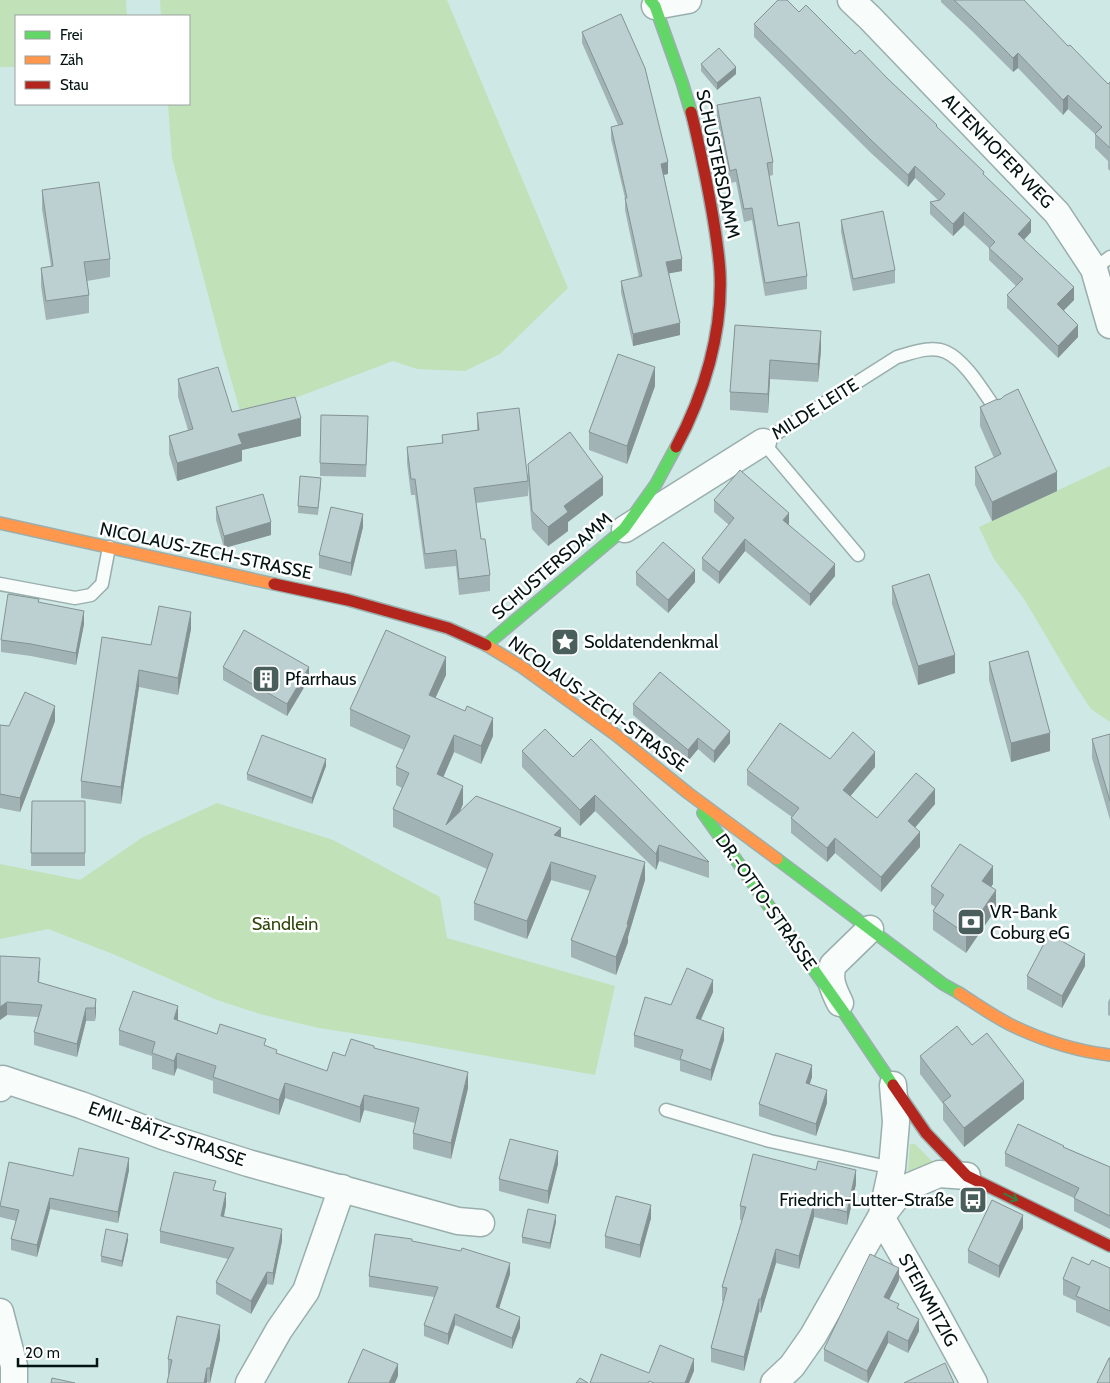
<svg xmlns="http://www.w3.org/2000/svg" width="1110" height="1383" viewBox="0 0 1110 1383" font-family="Cabin,sans-serif">
<style>
.green{fill:#c1e1b9}
.lines{fill:none;stroke-linecap:round;stroke-linejoin:round}
.lane-casing{stroke:#9aafad;stroke-width:15}
.street-casing{stroke:#9aafad;stroke-width:29}
.fast-casing{stroke:#9aafad;stroke-width:14}
.slow-casing{stroke:#9aafad;stroke-width:14}
.jam-casing{stroke:#9aafad;stroke-width:14}
.lane{stroke:#f8fcfb;stroke-width:12}
.street{stroke:#f8fcfb;stroke-width:26}
.fast{stroke:#63d668;stroke-width:11}
.slow{stroke:#ff974d;stroke-width:11}
.jam{stroke:#b3261e;stroke-width:11}
.wall{fill:#a2b3b5}
.shaded-wall{fill:#849293}
.building{fill:#bcd0d2;stroke:#849293}
.oneway{stroke:#387e41}
.labels{text-anchor:middle;stroke-width:5;stroke-linejoin:round;paint-order:stroke}
.street-label{font-size:18px;fill:#031312;stroke:#fff}
.poi-label{font-size:18px;fill:#031312;stroke:#fff;text-anchor:start}
.park-label{font-size:18px;fill:#2d4609;stroke:#fff}
</style>
<rect width="100%" height="100%" fill="#cee8e6"/>
<!-- green -->
<path class="green" d="M0,0h126l1,16h-111v51h-16z
M160,0h287l121,288 -68,66 -35,17 -48,-2 -24,-8 -151,57 -21,-74 -49,-186 -4,-54h21v-88h-28z
M1110,466v256l-19,-13 -16,-24 -51,-86 -30,-40 -15,-32z
M217,803l116,37 107,57 7,41 168,48 -20,89 -186,-33 -90,-14 -59,-14 -43,-14 -104,-46 -65,-25 -48,10v-75l80,16 63,-43z
M910,1144h5l19,19 -18,11 -8,-2z"/>
<g class="lines">
<defs>
<path id="lane" d="M1094,269l16,-12
M858,555l-95,-113 134,-85c15,-4 34,-12 49,-5 20,9 38,41 51,59
M0,584l75,14 16,-3 11,-11 7,-37
M666,1110l104,31 122,27"/>
<path id="street" d="M851,0l19,18 187,195 37,56 16,56
M655,6l33,-6
M625,529l138,-87
M840,1003c-6,-12 -12,-24 -7,-38l37,-36
M0,1088l3,-9 78,26 82,31 85,27 210,58 23,2
M882,1214l10,-46 4,-46 -3,-37
M881,1217l50,87 43,79
M0,1312l14,54v17
M249,1383l30,-53 27,-39 36,-103
M774,1383l18,-17 21,-30 68,-119 17,-22 10,-8 31,-13 28,2"/>
<path id="fast" d="M650,0l5,6 27,76 9,30
M486,645l138,-116 32,-45 20,-37
M703,813l140,198 50,74
M777,859l166,125 16,9"/>
<path id="slow" d="M0,523l274,61
M486,645l36,22 94,68 72,58 89,66
M959,993c17,11 34,23 52,32 31,15 65,26 99,30"/>
<path id="jam" d="M676,447c28,-52 47,-115 44,-175 -2,-32 -8,-62 -14,-93 -5,-23 -9,-45 -15,-67
M274,584l74,16 100,28 38,17
M893,1085l33,48 41,43 143,70"/>
</defs>
<!-- lane casing -->
<use href="#lane" class="lane-casing"/>
<!-- street casing -->
<use href="#street" class="street-casing"/>
<!-- fast casing -->
<use href="#fast" class="fast-casing"/>
<!-- slow casing -->
<use href="#slow" class="slow-casing"/>
<!-- jam casing -->
<use href="#jam" class="jam-casing"/>
<!-- lane -->
<use href="#lane" class="lane"/>
<!-- street -->
<use href="#street" class="street"/>
<!-- fast -->
<use href="#fast" class="fast"/>
<!-- slow -->
<use href="#slow" class="slow"/>
<!-- jam -->
<use href="#jam" class="jam"/>
</g>
<!-- wall -->
<path class="wall" d="M941,0h78l89,84 2,-2v89l-2,-2v-8l-13,-13v-14l-27,-25 -5,6 -45,-47 -5,4 -40,-40 -32,-30z
M799,12l89,67 96,96 47,57 -7,8 50,60 -10,10 14,27 -20,21 -51,-50v-13l9,-9 -27,-26v-12l-25,-23 -11,11 -23,-22v-12l8,-2 -23,-22 -7,9 -37,-34 -117,-116v-13z
M582,32l86,142 -4,1 18,96 -13,2 11,62 -47,11 -12,-54v-11l18,-4 -14,-67v-12l-14,-59v-12l7,-2 -36,-82z
M701,64l35,10 -19,16 -16,-19z
M717,105l56,57v13l-4,1 9,50 29,50v13l-42,7 -13,-76 -8,2 -8,-40 -6,1 -13,-65z
M42,190l68,69v18l-23,4 2,14v18l-43,7 -5,-34v-18l10,-2 -9,-57z
M841,220l54,50v13l-42,8 -12,-59z
M735,325l86,25 -3,32 -48,-3 -2,34 -38,-3v-18z
M178,379l54,33 69,24 -59,14v11l-65,20 -8,-27v-18l19,-6 -10,-33z
M655,386l-28,78 -38,-14v-18z
M1001,399l56,92 -65,30 -17,-36v-18l19,-9 -14,-32v-19z
M477,413l51,67v-16l75,31 -35,27v9l-20,15 -16,-17 -4,-44v11l-52,7 5,36 9,36v16l-31,4 -3,-29 -31,3 -10,-74h-4l-4,-32v-16l35,-4v-8l35,-5z
M368,429l-2,48 -46,-1v-13z
M321,484l-3,31 -20,-2v-7z
M714,500l75,25 46,51 -25,30 -65,-55 -26,33 -17,-14v-12l27,-33 -15,-13z
M216,507l55,28 -47,13 -8,-28z
M363,527l-12,49 -32,-8v-13z
M636,572l59,10 -27,31 -32,-28z
M892,586l63,87 -37,12 -26,-81z
M39,603l45,21 -8,41 -45,-9 -30,-4v-12z
M191,629l-13,66 -39,-8 -18,117 -40,-6v-17l70,-136z
M989,662l61,89 -39,11 -22,-82z
M223,667l86,12 -22,37 -64,-36z
M446,675l-11,23 58,38 -12,28 -27,-12 -11,25 20,27 -3,7 101,26 84,43 -17,57v5l-12,33 -45,-18v-17l19,-49 -39,-11 -24,59 -53,-19v-17l13,-34 -94,-42v-18l9,-21 -6,-3v-18l8,-17 -54,-24v-17z
M633,704l97,39 -16,20 -16,-14 -10,12 -55,-46z
M55,721l-35,91 -20,-4v-83l9,1z
M1110,734v86l-18,-62v-19z
M522,751l51,6 48,14 88,91v16l-50,-17 -3,9 -61,-59 -15,15 -58,-59z
M830,759l45,8 -25,29 27,22 58,-14 -20,23 5,20 -39,45 -46,-39 -8,9 -36,-29v-15l1,-1 -45,-32v-15z
M326,766l-14,38 -65,-24v-6z
M32,801h53v65h-54z
M993,884l-2,3 5,22 -30,44 -33,-23v-19l2,-4 -4,-3v-18z
M0,956l40,15 -1,12 57,16v13l-1,9h-9l-9,36 -43,-12v-13l4,-15 -31,-2 -7,5z
M1085,966l-23,42 -35,-19v-13z
M713,992l-12,28 23,20 -13,41 -31,-10v-10l-46,-14v-12l37,-30z
M1110,998v18l-2,-1v-13z
M178,1021l39,13 49,12 11,8 50,17 18,-15 29,-8 94,40 -17,71 -38,-10v-16l2,-10 -51,-13 -4,13 -75,-25 -6,17 -66,-22v-12l-36,-13 -3,8 -22,-7v-13l-33,-11v-15z
M972,1045l52,54 -60,48 -21,-27v-16l-23,-30v-18z
M812,1077l-3,7 18,19 -11,33 -57,-20v-12z
M1064,1147l46,20v62l-36,-18v-13l-69,-32v-13z
M558,1164l-10,40 -49,-13v-12z
M129,1170l-11,53 -68,-14 -13,48 -26,-7v-11l5,-18 -16,-4v-14l73,-27z
M856,1184l-9,41 -33,-8 -15,52 -23,-6 -15,50 -2,-1 -15,59 -33,-9v-14l12,-47h-1v-14l20,-67h-2v-14z
M216,1190l10,15 -2,12 58,24 -9,44 -6,-1 -16,30 -35,-20v-12l12,-23 -68,-16v-12z
M651,1218l-11,40 -35,-10v-12z
M556,1222l-6,27 -28,-6v-6z
M1023,1228l-24,50 -31,-15v-13z
M128,1240l-6,27 -21,-5v-6z
M412,1241l98,33 -11,34 21,20 -8,21 -57,-24 -7,20 -24,-9v-11l10,-28 -65,-10v-11z
M1110,1268v59l-34,-15v-11l-13,-6v-16z
M899,1280l-10,20 10,9 20,22 -11,22 -20,-10 -20,40 -44,-22v-12z
M220,1339l-10,44 -3,-1v1h-40l2,-9h-1v-15z"/>
<!-- shaded-wall -->
<path class="shaded-wall" d="M1018,53v15l-5,4v-14z
M736,67v7l-19,16v-7z
M1068,95v14l-5,6v-15z
M668,162v12l-7,1v-11z
M915,166v12l-7,9v-12z
M964,212v13l-11,11v-12z
M1031,220v12l-13,14v-12z
M682,259v12l-16,3v-12z
M1074,287v13l-17,17v-13z
M680,323v12l-47,11v-12z
M1078,325v12l-20,21v-12z
M821,331v19l-3,32v-18z
M770,360v19l-2,34v-19z
M655,367v19l-28,78v-18z
M301,418v18l-59,14v11l-65,20v-18l61,-29z
M1057,472v19l-65,30v-19z
M603,477v18l-35,27v9l-20,15v-19l16,-21z
M789,513v12l-6,7v-12z
M363,514v13l-12,49v-13z
M271,522v13l-47,13v-12z
M745,539v12l-26,33v-12z
M835,564v12l-25,30v-12z
M695,570v12l-27,31v-13z
M84,611v13l-8,41v-12z
M191,612v17l-13,66v-17z
M955,655v18l-37,12v-19z
M446,657v18l-17,37v-17z
M309,667v12l-22,37v-12z
M139,670v17l-18,117v-17z
M55,706v15l-35,91v-14z
M493,718v18l-12,28v-18z
M730,731v12l-16,20v-12z
M1050,733v18l-39,11v-19z
M454,735v17l-17,40v-18z
M698,738v11l-10,12v-11z
M875,752v15l-32,38v-15z
M326,759v7l-14,38v-6z
M463,786v18l-13,31 -4,-10z
M935,789v15l-27,32v-15z
M595,795v16l-15,15v-16z
M561,828v18l-7,-11z
M920,832v15l-39,45v-15z
M835,838v15l-8,9v-14z
M659,845v16l-3,9v-16z
M551,862v18l-24,59v-18z
M645,862v18l-17,57v5l-12,33v-18l11,-33z
M993,866v18l-11,15v-18z
M996,890v19l-30,44v-19z
M1085,954v12l-23,42v-12z
M713,980v12l-17,38v-12z
M96,999v13l-1,9v-13z
M7,1002v13l-7,5v-13z
M178,1006v16l-4,-3z
M86,1008v13l-9,36v-13z
M724,1028v12l-13,41v-11z
M177,1053v15l-3,8v-15z
M812,1065v12l-6,19v-13z
M468,1072v16l-17,71v-16z
M1024,1081v18l-60,48v-19z
M285,1083v15l-6,17v-15z
M827,1090v13l-11,33v-12z
M364,1095v15l-4,13v-16z
M558,1151v13l-10,40v-13z
M129,1158v12l-11,53v-11z
M856,1170v14l-9,41v-13z
M226,1193v12l-5,24v-13z
M50,1198v11l-13,48v-12z
M814,1204v13l-15,52v-13z
M651,1205v13l-11,40v-13z
M556,1215v7l-6,27v-6z
M1023,1215v13l-24,50v-12z
M282,1229v12l-9,44v-12z
M128,1234v6l-6,27v-6z
M776,1249v14l-15,50v-14z
M510,1263v11l-14,44v-11z
M899,1268v12l-15,29v-12z
M267,1272v12l-16,30v-13z
M759,1299v13l-15,59v-14z
M455,1314v11l-7,20v-11z
M520,1317v11l-8,21v-11z
M919,1319v12l-11,22v-12z
M220,1325v14l-10,44v-15z
M888,1331v12l-20,40 -1,-12z
M694,1359v12l-5,12h-4z
M398,1364v12l-3,7h-6z
M207,1368v15h-3z"/>
<!-- building -->
<path class="building" d="M778,0h9l12,12 7,-7 49,49 5,-4 28,29 49,46 -1,1 48,46 -1,2 48,46 -13,14 56,53 -17,17 21,21 -20,21 -51,-51 16,-16 -34,-31 6,-6 -31,-30 -11,12 -23,-22 10,-2 5,-6 -30,-28 -7,9 -37,-35 -117,-116z
M954,0h70l44,46 2,-1 38,39 2,-2v66l-15,-14 7,-7 -34,-32 -5,5 -45,-47 -5,5 -40,-40z
M621,14l24,54 23,94 -7,2 21,95 -16,3 14,61 -47,11 -12,-53 21,-5 -17,-78h2l-16,-71 12,-3 -41,-92z
M719,48l17,19 -19,16 -16,-19z
M760,97l13,65 -6,1 11,63 21,-4 8,54 -42,7 -13,-75 -8,1 -8,-40 -6,2 -13,-66z
M99,182l11,77 -26,3 5,33 -43,6 -5,-33 12,-2 -11,-76z
M883,211l12,59 -42,9 -12,-59z
M735,325l86,6 -3,33 -48,-4 -2,34 -38,-2z
M618,354l37,13 -28,79 -38,-14z
M218,367l14,45 63,-15 6,21 -63,16 4,10 -65,19 -8,-27 24,-7 -15,-50z
M1018,389l39,83 -65,30 -17,-35 26,-13 -21,-47 15,-7 6,-1 3,-3z
M519,408l9,73 -54,7 7,51h4l5,36 -31,4 -3,-29 -31,4 -10,-75h-4l-4,-32 36,-4 -1,-8 37,-5 -2,-17z
M321,415l47,1 -2,49 -46,-2z
M570,432l33,45 -39,29 4,6 -20,15 -16,-16 -4,-47z
M740,470l49,43 -6,7 52,44 -25,30 -65,-55 -26,33 -17,-14 32,-40 -20,-18z
M300,476l21,2 -3,30 -20,-2z
M263,494l8,28 -47,14 -8,-29z
M331,507l32,7 -12,49 -32,-8z
M663,542l32,28 -27,30 -32,-28z
M929,574l26,81 -37,11 -26,-80z
M8,594l31,5 -1,3 46,9 -8,42 -45,-9 -30,-4z
M159,606l32,6 -13,66 -39,-8 -18,117 -40,-6 21,-144 49,8z
M244,630l65,37 -22,37 -64,-37z
M386,630l60,27 -17,38 36,16 2,-5 26,12 -12,28 -27,-11 -17,39 26,12 -17,39 30,-29 85,32 -7,7 91,27 -18,62 1,1 -12,32 -45,-17 25,-64 -45,-14 -24,59 -53,-18 19,-49 -100,-45 16,-36 -13,-6 14,-31 -60,-27z
M1028,651l22,82 -39,10 -22,-81z
M660,672l70,59 -16,20 -16,-13 -10,12 -55,-46z
M25,692l30,14 -35,92 -20,-4v-69l9,1z
M780,723l50,36 23,-27 22,20 -32,38 34,28 39,-45 19,16 -27,32 12,11 -39,45 -46,-39 -8,10 -36,-30 8,-10 -52,-38z
M545,729l28,28 18,-18 30,31 88,92 -50,-17 -3,9 -61,-59 -15,15 -58,-59z
M1110,734v67l-18,-62z
M262,735l64,24 -14,39 -65,-24z
M32,801h53v52h-54z
M960,844l33,22 -11,15 14,9 -30,44 -33,-23 11,-16 -13,-9z
M1049,934l36,20 -23,42 -35,-20z
M0,956l40,2 -2,24 58,17 -1,9h-9l-9,36 -43,-12 8,-27 -35,-3 -7,5z
M687,968l26,12 -17,38 28,10 -13,42 -31,-11 3,-9 -49,-15 11,-38 26,8z
M133,991l45,15 -4,13 43,15 3,-10 46,15 -2,6 13,5 -1,3 51,18 6,-19 12,4 6,-17 23,7v2l94,24 -17,71 -38,-10 6,-25 -55,-13 -4,12 -75,-24 -6,17 -66,-23 3,-11 -39,-13 -3,8 -22,-8 3,-11 -36,-12z
M957,1026l15,19 15,-12 37,48 -60,47 -21,-26 8,-6 -31,-40z
M776,1053l36,12 -6,18 21,7 -11,34 -57,-20z
M1018,1124l46,22 -1,1 47,20v49l-36,-18 5,-10 -74,-35z
M510,1139l48,12 -10,40 -49,-12z
M79,1148l50,10 -11,54 -68,-14 -13,47 -26,-6 8,-29 -19,-4 9,-44 64,14z
M753,1154l63,16 2,-9 38,9 -9,42 -33,-8 -15,52 -23,-7 -15,50h-2l-15,58 -33,-9 16,-60 -5,-1 24,-80 -6,-1z
M174,1172l42,9 -3,9 13,3 -5,23 61,13 -9,44 -6,-1 -16,29 -35,-19 18,-34 -74,-17z
M616,1196l35,9 -11,40 -35,-9z
M992,1200l31,15 -24,51 -31,-16z
M528,1209l28,6 -6,28 -28,-6z
M106,1229l22,5 -6,27 -21,-5z
M375,1234l37,5v2l49,10 1,-3 48,15 -14,44 24,10 -8,21 -57,-24 -7,20 -24,-9 14,-38 -69,-11z
M870,1254l29,14 -15,29 15,7 -2,4 22,11 -11,22 -20,-10 -21,40 -43,-22z
M1072,1257l17,8 3,-5 18,8v43l-34,-15 4,-9 -17,-8z
M177,1316l43,9 -10,43h-3l-3,15h-37l5,-23 -4,-1z
M660,1345l34,14 -9,24h-31l-5,-2 -1,2h-58l11,-29 48,19z
M363,1349l35,15 -9,19h-41z
M1109,1358h1v25h-13z
M945,1363l9,20h-50z
M52,1378l23,5h-24z
M580,1378l8,5h-12z"/>
<!-- one-way arrows -->
<defs><path id="oneway-shaft" d="M-6 0H5M1.5-3L5.5 0L1.5 3" fill="none" stroke-width="1.6" stroke-linecap="round" stroke-linejoin="round" transform="scale(1.25)"/></defs>
<use class="oneway" href="#oneway-shaft" transform="translate(1011 1197) rotate(26)"/>
<!-- icons -->
<defs>
<symbol id="sight-square" viewBox="-11 -11 22 22"><rect x="-9" y="-9" width="18" height="18" rx="4" fill="#4a5e5c" stroke="#fff"/><path d="M0-6L1.8-2.2L6-1.7L2.9 1.2L3.7 5.4L0 3.3L-3.7 5.4L-2.9 1.2L-6-1.7L-1.8-2.2Z" fill="#fff"/></symbol>
<symbol id="building-square" viewBox="-11 -11 22 22"><rect x="-9" y="-9" width="18" height="18" rx="4" fill="#4a5e5c" stroke="#fff"/><path d="M-4-6H4V6H1V3H-1V6H-4ZM-2.5-4.3h1.7v1.8h-1.7ZM.8-4.3h1.7v1.8H.8ZM-2.5-1h1.7V.8h-1.7ZM.8-1h1.7V.8H.8Z" fill="#fff"/></symbol>
<symbol id="bank-square" viewBox="-11 -11 22 22"><rect x="-9" y="-9" width="18" height="18" rx="4" fill="#4a5e5c" stroke="#fff"/><path d="M-6-4H6V4H-6ZM0-2.3a2.3 2.3 0 1 0 0 4.6a2.3 2.3 0 1 0 0-4.6Z" fill="#fff"/></symbol>
<symbol id="bus-square" viewBox="-11 -11 22 22"><rect x="-9" y="-9" width="18" height="18" rx="4" fill="#4a5e5c" stroke="#fff"/><path d="M-5-6H5V4H4V6H2V4H-2V6H-4V4H-5ZM-3.5-4V0h7V-4ZM-3.5 1.2v1.5H-2V1.2ZM2 1.2v1.5H3.5V1.2Z" fill="#fff"/></symbol>
</defs>
<g fill-rule="evenodd">
<use href="#sight-square" x="549" y="626" width="32" height="32"/>
<use href="#building-square" x="250" y="663" width="32" height="32"/>
<use href="#bank-square" x="955" y="906" width="32" height="32"/>
<use href="#bus-square" x="957" y="1184" width="32" height="32"/>
</g>
<g class="labels">
<!-- street labels -->
<g class="street-label">
<text transform="translate(998 151) rotate(46)" y="6">ALTENHOFER WEG</text>
<text transform="translate(718 164) rotate(78)" y="6">SCHUSTERSDAMM</text>
<text transform="translate(815 409) rotate(-32)" y="6">MILDE LEITE</text>
<text transform="translate(206 551) rotate(12)" y="6">NICOLAUS-ZECH-STRASSE</text>
<text transform="translate(552 566) rotate(-41)" y="6">SCHUSTERSDAMM</text>
<text transform="translate(598 704) rotate(36)" y="6">NICOLAUS-ZECH-STRASSE</text>
<text transform="translate(766 902) rotate(55)" y="6">DR.-OTTO-STRASSE</text>
<text transform="translate(167 1134) rotate(19)" y="6">EMIL-BÄTZ-STRASSE</text>
<text transform="translate(928 1300) rotate(61)" y="6">STEINMITZIG</text>
</g>
<!-- poi labels -->
<g class="poi-label">
<text x="584" y="648">Soldatendenkmal</text>
<text x="285" y="685">Pfarrhaus</text>
<text x="990" y="918">VR-Bank<tspan x="990" dy="21">Coburg eG</tspan></text>
<text x="954" y="1206" text-anchor="end">Friedrich-Lutter-Straße</text>
</g>
<!-- park labels -->
<g class="park-label">
<text x="285" y="930">Sändlein</text>
</g>
</g>
<!-- legend -->
<rect x="15" y="15" width="175" height="90" fill="#ffffff" stroke="#9aa1a0"/>
<rect x="25" y="31" width="25" height="8" fill="#63d668" stroke="#9aa1a0"/>
<text x="60" y="40" font-size="15" fill="#031312">Frei</text>
<rect x="25" y="56" width="25" height="8" fill="#ff974d" stroke="#9aa1a0"/>
<text x="60" y="65" font-size="15" fill="#031312">Zäh</text>
<rect x="25" y="81" width="25" height="8" fill="#b3261e" stroke="#9aa1a0"/>
<text x="60" y="90" font-size="15" fill="#031312">Stau</text>
<!-- scale -->
<path d="M18 1358v8h79v-8" fill="none" stroke="#031312" stroke-width="2.5"/>
<text x="25" y="1358" font-size="15" fill="#031312" stroke="#ffffff" stroke-width="4" paint-order="stroke">20 m</text>
</svg>
